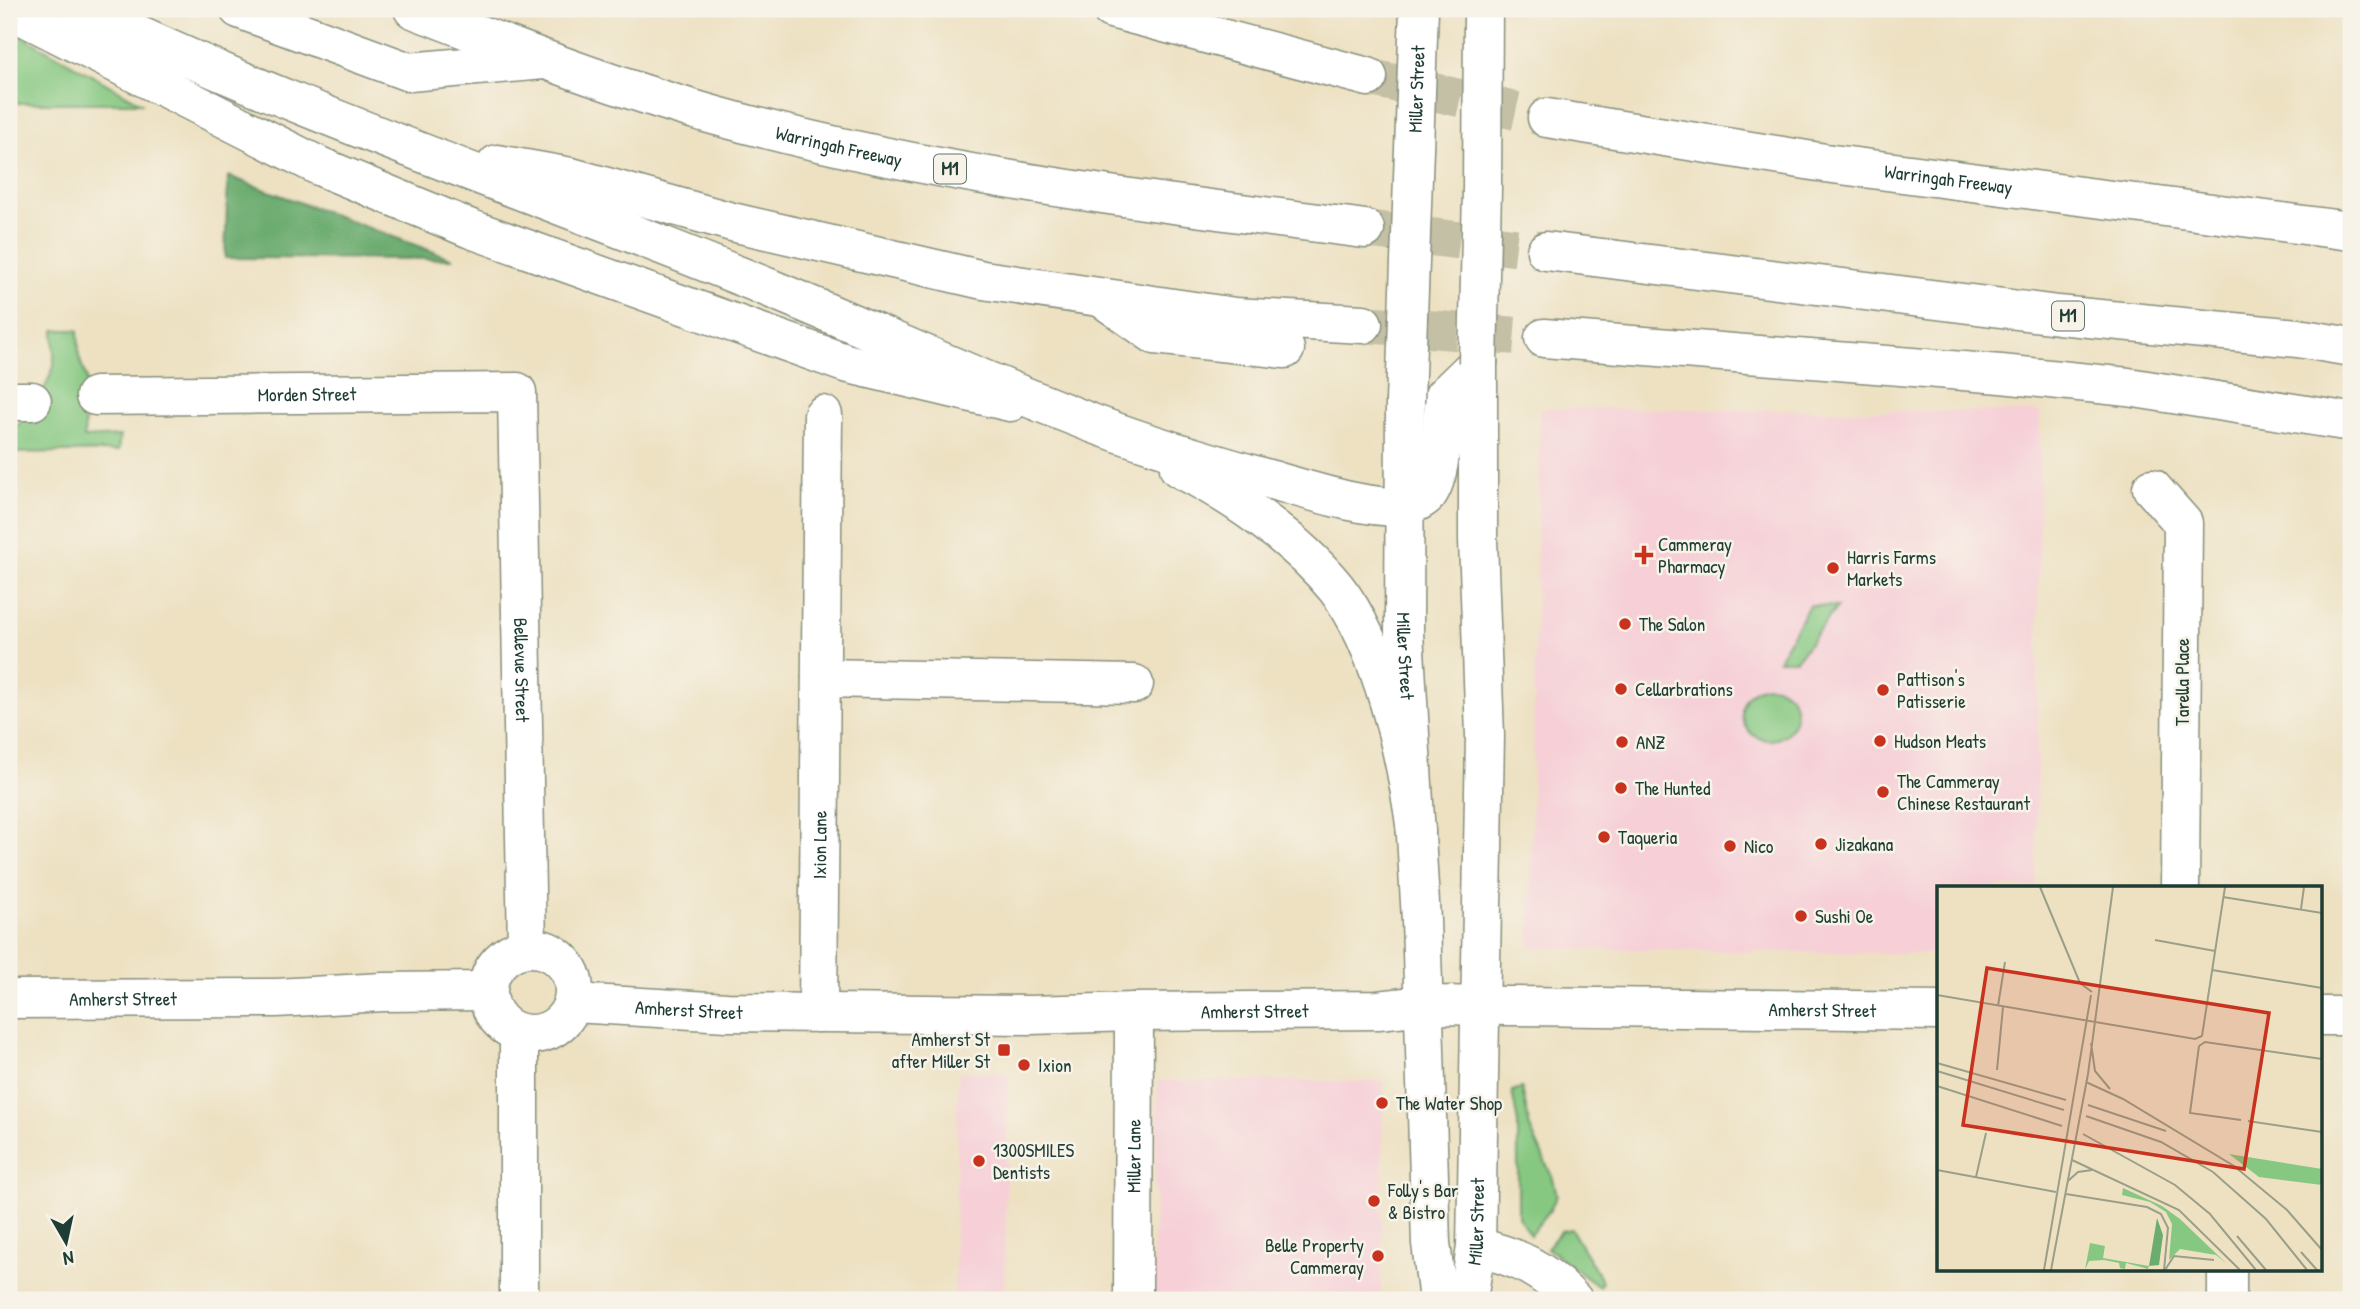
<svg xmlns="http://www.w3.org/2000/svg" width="2360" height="1309" viewBox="0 0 2360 1309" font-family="'Patrick Hand',sans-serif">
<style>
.built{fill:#f6cfd7}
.green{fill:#86c881;stroke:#52825a;stroke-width:2}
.forest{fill:#6cac6f;stroke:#467452;stroke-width:2}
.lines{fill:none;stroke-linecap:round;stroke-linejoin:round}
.highway-tunnel{stroke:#c4c0a6;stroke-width:38;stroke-dasharray:38 19;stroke-linecap:butt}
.minor-casing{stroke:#868f7b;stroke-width:41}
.major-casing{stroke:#868f7b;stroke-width:41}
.highway-casing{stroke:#868f7b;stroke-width:41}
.minor{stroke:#fff;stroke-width:38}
.major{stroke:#fff;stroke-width:38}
.highway{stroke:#fff;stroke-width:38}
.major-bridge-casing{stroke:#868f7b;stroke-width:41;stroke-linecap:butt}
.major-bridge{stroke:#fff;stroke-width:38}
.poi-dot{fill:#c8321e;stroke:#f7f3e8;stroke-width:2.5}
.labels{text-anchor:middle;stroke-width:5;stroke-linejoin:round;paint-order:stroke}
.shield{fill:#f7f3e8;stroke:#60746a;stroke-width:2}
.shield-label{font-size:18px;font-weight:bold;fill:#1f3d34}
.street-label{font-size:19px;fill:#1f3d34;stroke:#f7f3e8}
.poi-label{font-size:19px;fill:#1f3d34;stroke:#f7f3e8;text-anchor:start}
.inset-road{fill:none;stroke:#9b9f89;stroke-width:2}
.view{fill:#c8321e;fill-opacity:0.15;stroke:#c8321e;stroke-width:3.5}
.inset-edge{fill:none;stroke:#1f3d34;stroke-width:3.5}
</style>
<rect width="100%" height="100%" fill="#f7f3e8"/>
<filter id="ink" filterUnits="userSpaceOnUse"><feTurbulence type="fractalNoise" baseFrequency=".0143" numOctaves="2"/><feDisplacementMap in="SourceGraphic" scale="14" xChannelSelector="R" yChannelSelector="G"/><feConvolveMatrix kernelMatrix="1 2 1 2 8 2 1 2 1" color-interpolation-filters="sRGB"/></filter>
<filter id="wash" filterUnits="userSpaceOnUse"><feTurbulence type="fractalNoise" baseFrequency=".00686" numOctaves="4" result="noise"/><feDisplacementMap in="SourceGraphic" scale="28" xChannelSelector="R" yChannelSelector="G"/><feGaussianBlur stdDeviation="1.57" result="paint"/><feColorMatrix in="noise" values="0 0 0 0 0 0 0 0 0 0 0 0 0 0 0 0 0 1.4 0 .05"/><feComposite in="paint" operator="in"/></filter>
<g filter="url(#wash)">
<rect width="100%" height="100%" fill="#ede1c2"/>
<!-- built -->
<path class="built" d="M1540,408l500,4 -4,475h-98v67l-409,-6z
M958,1072l50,1 -4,227h-50z
M1158,1081h225l-2,219h-229z"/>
<!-- green -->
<path class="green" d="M9,29l132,74h-132z
M54,330h24l1,27 8,23 -3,58 36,-2 -2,15 -109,2v-13l5,-10 28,-35 12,-29z
M1809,605l28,2 -41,53h-18z
M1742 713a27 27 0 1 1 54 0a27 27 0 1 1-54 0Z
M1522,1088l8,40 23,51 4,16 -7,15 -20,25 -12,-19v-93l-6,-32z
M1571,1229l31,52 -3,6 -52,-39 14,-17z"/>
<!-- forest -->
<path class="forest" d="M228,176l225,83 -228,-1z"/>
</g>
<g filter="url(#ink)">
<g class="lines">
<!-- highway-tunnel -->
<path class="highway-tunnel" d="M1368,77l179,41
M1365,229l181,22
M1363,324l181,14"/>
<defs>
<g id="minor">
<path d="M9,9l310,157 152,63 374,134 165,39"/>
<path d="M239,9l170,63 135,-12"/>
<path d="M1102,298l53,37 130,14"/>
<path id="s1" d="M95,396l422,-4 10,556"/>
<path d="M9,401h23"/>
<path d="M2152,488l31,35 -3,364"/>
<path d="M821,678l313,6"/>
<circle cx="531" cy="991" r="43"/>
<path id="s2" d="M9,999l267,-1 107,-6 104,-1"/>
<path id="s3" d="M573,1003l154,9 303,3 104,-3 244,-2 46,-5 514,6"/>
<path id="s4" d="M818,1013l5,-598"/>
<path d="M2320,1016h31"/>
<path d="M1476,1247c42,10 67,22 97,53"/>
<path d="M519,1300v-267"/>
<path id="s5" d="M1133,1300l1,-288"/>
<path d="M2227,1300v-31"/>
</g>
<g id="major">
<path id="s6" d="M1405,402l-1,231 17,287 10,323 7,57"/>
<path d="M1404,507c9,-3 18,-6 24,-13 15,-20 14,-73 16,-98l34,-33"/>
<path id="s7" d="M1468,1300l8,-53 9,-511 -7,-196v-177"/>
</g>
<g id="highway">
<path d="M82,9c225,108 462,186 692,281 101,42 200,87 302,127 60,24 127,43 189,61 43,12 95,30 139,29"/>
<path id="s8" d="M413,9c98,38 197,77 300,106 213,60 433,86 652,114"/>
<path d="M1111,9l257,68"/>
<path id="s9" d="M1547,118l278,45 526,68"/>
<path d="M497,164l74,13 161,45 251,58 252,37 128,7"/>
<path d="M1546,251l512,64 240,23 53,9"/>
<path d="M1544,338l457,36 127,13 223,35"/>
<path d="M1179,468c55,28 118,72 157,120 46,58 70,170 80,243"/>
</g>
</defs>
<!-- minor casing -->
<use href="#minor" class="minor-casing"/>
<!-- major casing -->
<use href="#major" class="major-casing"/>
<!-- highway casing -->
<use href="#highway" class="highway-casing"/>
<!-- minor -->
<use href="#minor" class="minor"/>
<!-- major -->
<use href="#major" class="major"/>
<!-- highway -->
<use href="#highway" class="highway"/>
<defs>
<g id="major-bridge">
<path d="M1478,363l4,-173 1,-181"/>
<path id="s10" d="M1405,402l14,-393"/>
</g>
</defs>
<!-- major-bridge casing -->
<use href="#major-bridge" class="major-bridge-casing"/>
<!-- major-bridge -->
<use href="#major-bridge" class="major-bridge"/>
</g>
</g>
<!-- markers -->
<g class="poi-dot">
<path d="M1640.5 544.5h7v7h7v7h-7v7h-7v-7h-7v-7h7z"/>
<circle cx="1833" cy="568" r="7"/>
<circle cx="1625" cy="624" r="7"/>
<circle cx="1621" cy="689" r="7"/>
<circle cx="1883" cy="690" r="7"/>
<circle cx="1880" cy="741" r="7"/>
<circle cx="1622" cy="742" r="7"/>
<circle cx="1621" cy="788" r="7"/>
<circle cx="1883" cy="792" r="7"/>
<circle cx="1604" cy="837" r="7"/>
<circle cx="1821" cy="844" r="7"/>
<circle cx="1730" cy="846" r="7"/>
<circle cx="1801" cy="916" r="7"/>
<rect x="997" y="1043" width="14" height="14" rx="3.5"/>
<circle cx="1024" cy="1065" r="7"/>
<circle cx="1382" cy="1103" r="7"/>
<circle cx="979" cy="1161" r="7"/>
<circle cx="1374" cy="1201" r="7"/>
<circle cx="1378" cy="1256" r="7"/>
</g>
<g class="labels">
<!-- shield labels -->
<g class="shield">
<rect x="934" y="154.5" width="32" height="29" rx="5"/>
<rect x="2052" y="301.5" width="32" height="29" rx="5"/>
</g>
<g class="shield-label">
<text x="950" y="175">M1</text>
<text x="2068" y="322">M1</text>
</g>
<!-- street labels -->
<g class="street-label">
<text dy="7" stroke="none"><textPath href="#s10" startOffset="313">Miller Street</textPath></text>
<text dy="7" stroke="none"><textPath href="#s8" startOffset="448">Warringah Freeway</textPath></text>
<text dy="7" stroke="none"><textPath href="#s9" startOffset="406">Warringah Freeway</textPath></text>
<text dy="7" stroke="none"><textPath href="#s1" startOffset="212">Morden Street</textPath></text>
<text dy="7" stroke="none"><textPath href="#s6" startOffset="254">Miller Street</textPath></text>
<text dy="7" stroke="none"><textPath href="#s1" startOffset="700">Bellevue Street</textPath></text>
<text transform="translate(2182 682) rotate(-90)" y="7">Tarella Place</text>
<text dy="7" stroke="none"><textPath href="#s4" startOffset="168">Ixion Lane</textPath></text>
<text dy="7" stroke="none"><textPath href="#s2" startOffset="114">Amherst Street</textPath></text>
<text dy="7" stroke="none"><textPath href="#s3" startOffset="116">Amherst Street</textPath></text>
<text dy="7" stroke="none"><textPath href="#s3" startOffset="1250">Amherst Street</textPath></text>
<text dy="7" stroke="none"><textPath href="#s3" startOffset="682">Amherst Street</textPath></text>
<text dy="7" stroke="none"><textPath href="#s5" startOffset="144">Miller Lane</textPath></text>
<text dy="7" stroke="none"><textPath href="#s7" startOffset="79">Miller Street</textPath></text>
</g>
<!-- poi labels -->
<g class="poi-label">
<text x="1658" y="551">Cammeray<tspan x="1658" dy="22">Pharmacy</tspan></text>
<text x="1847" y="564">Harris Farms<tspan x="1847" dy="22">Markets</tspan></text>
<text x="1639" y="631">The Salon</text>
<text x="1897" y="686">Pattison's<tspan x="1897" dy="22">Patisserie</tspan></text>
<text x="1635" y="696">Cellarbrations</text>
<text x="1894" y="748">Hudson Meats</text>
<text x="1636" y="749">ANZ</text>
<text x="1897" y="788">The Cammeray<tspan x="1897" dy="22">Chinese Restaurant</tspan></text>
<text x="1635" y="795">The Hunted</text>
<text x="1618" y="844">Taqueria</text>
<text x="1835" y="851">Jizakana</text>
<text x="1744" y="853">Nico</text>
<text x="1815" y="923">Sushi Oe</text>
<text x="990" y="1046" text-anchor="end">Amherst St<tspan x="990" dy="22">after Miller St</tspan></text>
<text x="1038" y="1072">Ixion</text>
<text x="1396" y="1110">The Water Shop</text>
<text x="993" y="1157">1300SMILES<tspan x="993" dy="22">Dentists</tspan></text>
<text x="1388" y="1197">Folly's Bar<tspan x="1388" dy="22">&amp; Bistro</tspan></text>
<text x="1364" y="1252" text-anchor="end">Belle Property<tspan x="1364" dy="22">Cammeray</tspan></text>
</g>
</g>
<!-- overview -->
<g transform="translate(1937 886)">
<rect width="385" height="385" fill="#ede1c2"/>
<path d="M292,268l93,15v16l-63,-8zM186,302l39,18 18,13 46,44 -10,-8 -36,-6 -11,11 3,-36 -6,-12 -16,-10 -28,-7zM153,357l15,3 -2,12 46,8 -1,3 -22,-6 -1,6 -5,-1 -1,-5 -15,-3 -15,1 -4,9z" fill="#86c881"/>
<path d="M220,332l6,17 -4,30 -10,1z" fill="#6cac6f"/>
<path class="inset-road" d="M103,1l40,96 12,9M286,11l99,16M364,23l3,-22M218,54l60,11M275,84l110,18M0,109l258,44 7,-3M61,120l7,-44M265,150l23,-149M154,157l4,28 15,18M262,160l6,-4 117,17M262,160l-9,67 51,7M0,177l129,37M60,184l6,-63M0,185l127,39M149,196l37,17 111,67 53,44 35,40M0,200l125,40M151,219l78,26M149,230l75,26 52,30 53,47 41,51M311,235l74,11M146,248l92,51 35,29 46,56M135,274l107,50 61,60M0,284l119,22M39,291l10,-44M131,295l10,-9 14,-2M129,308l81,13 14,7 7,14 -4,42M300,350l29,34M364,366l16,18M107,384l47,-275M114,384l37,-196 25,-187M228,384l9,-14 40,4"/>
<path class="view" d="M50,82l282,45 -25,156 -281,-44z"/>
<rect width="385" height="385" class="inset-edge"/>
</g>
<!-- margin -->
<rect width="2360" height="1309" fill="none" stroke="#f7f3e8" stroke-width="35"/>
<!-- north arrow -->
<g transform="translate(66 1242) rotate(171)" stroke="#f7f3e8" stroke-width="5" paint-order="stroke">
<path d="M0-5L12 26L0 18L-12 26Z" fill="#1f3d34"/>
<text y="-10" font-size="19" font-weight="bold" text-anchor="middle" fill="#1f3d34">N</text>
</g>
</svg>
